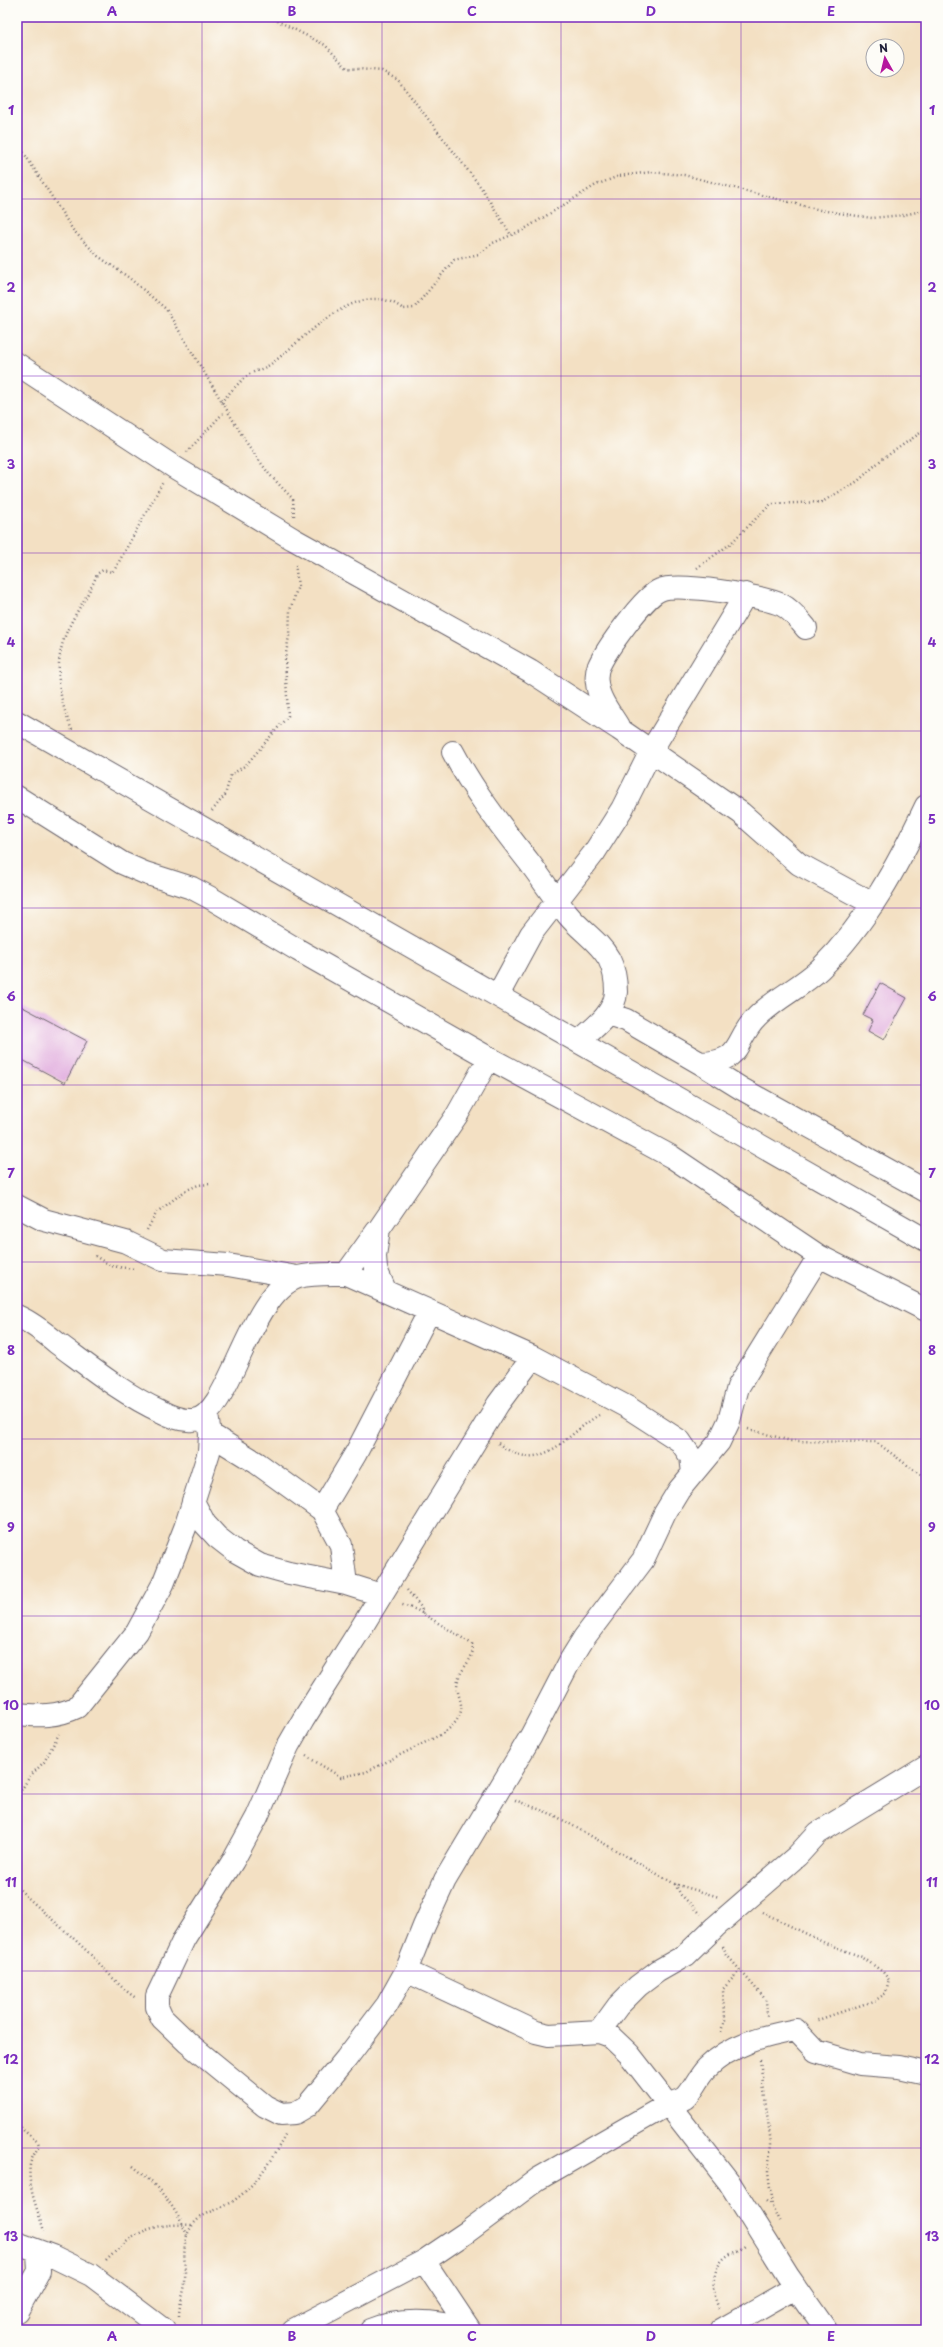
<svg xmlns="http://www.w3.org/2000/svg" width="943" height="2347" viewBox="0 0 943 2347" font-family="'Playpen Sans',sans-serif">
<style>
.building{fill:#dda0db}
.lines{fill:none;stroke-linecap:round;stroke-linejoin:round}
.minor-casing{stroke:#6b646b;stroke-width:24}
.highway-casing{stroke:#6b646b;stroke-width:24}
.path{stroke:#6b646b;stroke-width:2.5;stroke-dasharray:1 3;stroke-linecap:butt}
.minor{stroke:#fff;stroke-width:22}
.highway{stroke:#fff;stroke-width:22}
.grid{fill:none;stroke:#7b2cbf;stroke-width:1;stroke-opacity:0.55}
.neatline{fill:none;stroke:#7b2cbf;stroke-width:1.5}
.grid-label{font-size:13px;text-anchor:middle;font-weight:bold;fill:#7b2cbf}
</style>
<rect width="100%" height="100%" fill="#fdfcf7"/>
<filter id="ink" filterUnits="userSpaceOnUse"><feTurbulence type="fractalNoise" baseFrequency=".025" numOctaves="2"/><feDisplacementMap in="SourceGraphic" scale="8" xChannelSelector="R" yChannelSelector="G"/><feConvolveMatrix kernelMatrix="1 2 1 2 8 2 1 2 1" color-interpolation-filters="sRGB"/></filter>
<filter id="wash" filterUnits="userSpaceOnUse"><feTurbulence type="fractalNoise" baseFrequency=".012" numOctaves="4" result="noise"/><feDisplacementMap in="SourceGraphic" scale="16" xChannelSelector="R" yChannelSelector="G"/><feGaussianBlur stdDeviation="0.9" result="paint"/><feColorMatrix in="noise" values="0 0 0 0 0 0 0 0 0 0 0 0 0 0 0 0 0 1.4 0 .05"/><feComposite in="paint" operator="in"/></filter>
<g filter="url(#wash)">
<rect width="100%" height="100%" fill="#f3e0c3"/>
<g id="blocks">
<!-- building -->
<path class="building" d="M880,983l27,15 -23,42 -16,-9 5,-11 -10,-5z
M17,1004l70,37 -22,42 -48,-26z"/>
</g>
</g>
<g filter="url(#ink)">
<use href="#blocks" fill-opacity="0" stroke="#6b646b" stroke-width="1"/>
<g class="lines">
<defs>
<path id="minor" d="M17,364l157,103 119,72 237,132 89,58 122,84 58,51 74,40
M618,726c-8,-13 -20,-28 -21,-43 -1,-4 0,-12 1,-15 7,-17 46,-72 62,-78 18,-8 103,6 122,15 10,5 17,15 24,23
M453,752c21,40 48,74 76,110 13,17 25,36 39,53 13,16 31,26 41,44 5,10 7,22 7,33 -1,21 -22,36 -37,49
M17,797l105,66 23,10 47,15 17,9 89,53 191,108 183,99 147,99 107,54
M498,995l33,-61 63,-81 28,-44 29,-58 95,-157
M608,1014l18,6 74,43c45,-1 33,-23 57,-46 19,-19 44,-30 63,-48 47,-46 78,-104 106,-163
M700,1063l42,26 184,102
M17,1206l27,14 82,22 37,18 65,5 69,12
M346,1274l31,-43
M385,1290l-9,-21 -1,-13 4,-27 78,-114 32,-57
M17,1316c14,6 28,17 40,27 33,24 66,51 103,68 10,5 21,10 32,9 38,0 55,-126 106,-143 15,-4 33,-3 48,-3l187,83 96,51 51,33 11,16 2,16
M533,1357l-35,47 -135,221 -60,95 -15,26 -31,71 -24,44 -49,78 -27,57v11l5,11 26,25 77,63 16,8 14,-1 12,-7 39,-47 41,-54 19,-34 18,-45 21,-46 86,-144 40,-77 13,-21 59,-78 22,-47 14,-23 40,-48 10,-21 9,-34 81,-131
M210,1434l47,29 65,47 19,35 5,39
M193,1501l12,23 12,13 18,14 25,14 29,8 57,11 35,11
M322,1510l34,-57 73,-141
M17,1714c21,2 40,3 60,-7l60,-75 26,-48 22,-56 24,-76 1,-18 -3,-19
M406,1971l130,61 13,3 50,-3 11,4 19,18 100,128 59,94 38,54
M599,2032l19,-26 20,-20 20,-15 28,-16 29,-28 82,-71 21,-23 108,-66
M17,2243l35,13 39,19 73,55
M424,2261l46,69
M17,2311l22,-40 -1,-20
M293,2330l131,-69 43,-29 71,-53 129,-74c5,-2 13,-4 18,-7 8,-7 13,-21 22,-30 24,-24 57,-32 89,-38l20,21 44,13 39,3 27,6
M371,2330c26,-11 66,-11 92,0
M721,2330l75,-43"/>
<path id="highway" d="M17,722l909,518"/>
</defs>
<!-- minor casing -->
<use href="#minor" class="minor-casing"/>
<!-- highway casing -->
<use href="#highway" class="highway-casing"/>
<!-- path -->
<path class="path" d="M270,17l55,28 22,23 35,3 16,9 82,106 31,49
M17,142l56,88 25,26 30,21 38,32 82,136 21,29 24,25 1,17
M221,402c8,-8 16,-18 26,-26 6,-5 17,-7 24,-12 33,-24 88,-90 132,-55l11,-1 40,-48 25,-6 14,-11 30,-13 73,-45 23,-9 32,-4 33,3 136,35 38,6 14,2 31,-3 23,-5
M187,452l38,-41
M697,568l33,-24 41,-40 51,-2 36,-21 23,-21 45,-31
M72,730c-15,-35 -20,-72 -1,-107 8,-16 20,-32 26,-49l6,-4 9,2 3,-3 48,-87
M212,811l13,-16 6,-20 15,-10 42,-49 -3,-57 4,-23 1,-26 8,-24 -3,-23
M147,1230l10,-18 28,-21 13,-6 12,-1
M95,1256l16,10 23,3
M748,1429l43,12 85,1 50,37
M498,1443c44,35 66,-8 101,-28
M407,1590l14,17 2,7
M306,1756l35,21 25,-5 74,-37c8,-5 15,-10 19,-19 7,-12 -5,-23 -1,-36 3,-13 18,-21 14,-36l-55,-34 -17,-6
M17,1797l13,-21 14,-14 15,-28
M515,1800l39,15 121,69 44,13
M675,1884l6,11 20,19
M17,1887c24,24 51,45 75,69 14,14 27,31 44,42
M762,1912l63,31 37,14 21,15 6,8 -3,13 -10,7 -61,21
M723,1947l3,7 40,46 1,16
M721,2032l3,-12 -1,-31 17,-19
M760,2060l11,84 -3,28 4,34
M17,2125l21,17 1,3c-3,7 -8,13 -9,20 -3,22 8,45 14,66
M133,2166c25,20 42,39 54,69
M766,2201l6,5 8,17
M106,2261c29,-30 44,-38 86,-36
M718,2308c-8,-14 -6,-42 9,-52 6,-4 13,-5 19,-11
M179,2316c0,-12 5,-22 6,-33 1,-19 -5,-41 7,-57 10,-15 31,-16 44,-27 22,-16 37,-42 50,-65"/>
<!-- minor -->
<use href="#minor" class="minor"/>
<!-- highway -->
<use href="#highway" class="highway"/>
</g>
</g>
<!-- grid -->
<path class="grid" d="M202,17v2313M382,17v2313M561,17v2313M741,17v2313M17,199h909M17,376h909M17,553h909M17,731h909M17,908h909M17,1085h909M17,1262h909M17,1439h909M17,1616h909M17,1794h909M17,1971h909M17,2148h909"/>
<!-- margin -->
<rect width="943" height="2347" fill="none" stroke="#fdfcf7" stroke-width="44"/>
<!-- north arrow -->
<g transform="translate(885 58) rotate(352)"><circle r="19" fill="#fdfcf7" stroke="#a5a5ac"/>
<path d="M0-3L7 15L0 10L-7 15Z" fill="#b5179e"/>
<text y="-6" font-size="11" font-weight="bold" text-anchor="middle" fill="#22223b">N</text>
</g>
<rect x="22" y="22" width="899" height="2303" class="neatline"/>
<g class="grid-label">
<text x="112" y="16">A</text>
<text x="292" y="16">B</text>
<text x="472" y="16">C</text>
<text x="651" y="16">D</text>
<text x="831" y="16">E</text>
<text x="11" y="115">1</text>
<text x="932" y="115">1</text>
<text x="11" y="292">2</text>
<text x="932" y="292">2</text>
<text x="11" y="469">3</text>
<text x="932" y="469">3</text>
<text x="11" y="647">4</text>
<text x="932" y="647">4</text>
<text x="11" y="824">5</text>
<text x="932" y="824">5</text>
<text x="11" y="1001">6</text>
<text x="932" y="1001">6</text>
<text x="11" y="1178">7</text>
<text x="932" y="1178">7</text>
<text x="11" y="1355">8</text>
<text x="932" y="1355">8</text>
<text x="11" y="1532">9</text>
<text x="932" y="1532">9</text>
<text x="11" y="1710">10</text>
<text x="932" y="1710">10</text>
<text x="11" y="1887">11</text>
<text x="932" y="1887">11</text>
<text x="11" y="2064">12</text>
<text x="932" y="2064">12</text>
<text x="11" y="2241">13</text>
<text x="932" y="2241">13</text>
<text x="112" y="2341">A</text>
<text x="292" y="2341">B</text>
<text x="472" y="2341">C</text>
<text x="651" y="2341">D</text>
<text x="831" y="2341">E</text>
</g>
</svg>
